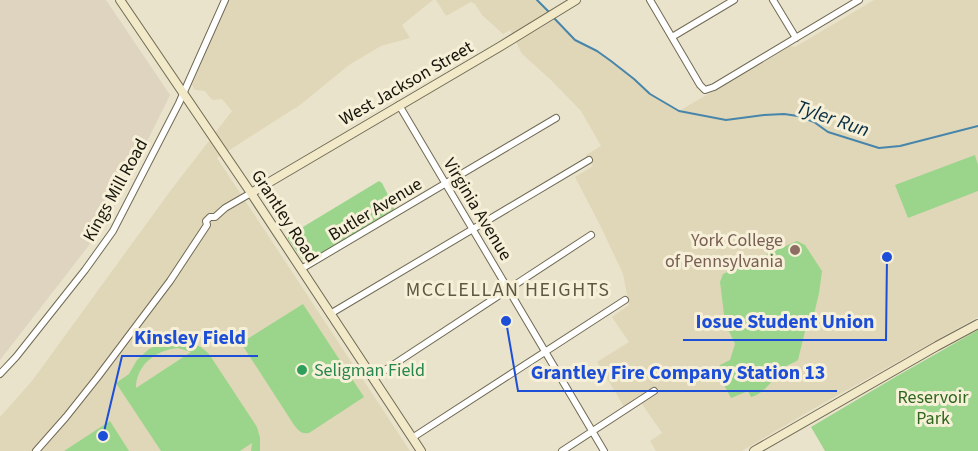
<svg xmlns="http://www.w3.org/2000/svg" width="978" height="451" viewBox="0 0 978 451" font-family="'Source Sans 3',sans-serif">
<style>
.industrial{fill:#ded4bf}
.built{fill:#e0d7b8}
.green{fill:#9ad58b;fill-rule:evenodd}
.lines{fill:none;stroke-linecap:round;stroke-linejoin:round}
.stream{stroke:#4785aa;stroke-width:2}
.street-casing{stroke:#706a55;stroke-width:8}
.secondary-casing{stroke:#706a55;stroke-width:10}
.street{stroke:#fff;stroke-width:6}
.secondary{stroke:#f2e9c8;stroke-width:8}
.education-dot{fill:#8d6e63;stroke:#f7f0d8;stroke-width:2}
.leisure-dot{fill:#2e9e5b;stroke:#f7f0d8;stroke-width:2}
.labels{text-anchor:middle;stroke-width:6;stroke-linejoin:round;paint-order:stroke}
.street-label{font-size:18px;fill:#17150c;stroke:#f7f0d8}
.education-label{font-size:18px;fill:#785e54;stroke:#f7f0d8;text-anchor:end}
.leisure-label{font-size:18px;fill:#27864d;stroke:#f7f0d8;text-anchor:start}
.park-label{font-size:18px;fill:#2f661d;stroke:#f7f0d8}
.water-label{font-size:20px;font-style:italic;fill:#052d44;stroke:#f7f0d8}
.neighbourhood-label{font-size:20px;letter-spacing:1.5px;fill:#5e5843;stroke:#f7f0d8}
.leader{fill:none;stroke:#1d4ed8;stroke-width:2}
.callout-dot{fill:#1d4ed8;stroke:#f7f0d8;stroke-width:2}
.callout-label{font-size:20px;text-anchor:middle;font-weight:bold;fill:#1d4ed8;stroke:#f7f0d8;stroke-width:6;stroke-linejoin:round;paint-order:stroke}
</style>
<rect width="100%" height="100%" fill="#eae3cb"/>
<!-- industrial -->
<path class="industrial" d="M0,0h106l64,95 -63,127 -107,138z"/>
<!-- built -->
<path class="built" d="M228,0h205l-31,25 8,13 -29,8 -32,19 -49,40 -83,53 193,293h-410v-34l32,-36 139,-191 61,-79 -10,-12 -9,1 -3,-2 -5,-7 -10,-1 -3,-5z
M436,0h101l38,40 22,11 14,10 23,18 16,15 29,17 111,-65 5,1 79,-47h104v317l-165,92 -71,42h-86l-6,-10 12,-8 -22,-32 -14,9 -29,-48 32,-20 -17,-25 17,-12 -6,-31 -23,-49 -25,-48 18,-11 -7,-11 15,-9 -20,-35 -30,-31 -29,-26 -12,-24 -7,4 -21,-19 -7,-11 -4,-2 -25,14z"/>
<!-- green -->
<path class="green" d="M975,155l3,10v26l-70,27 -13,-33z
M379,181l3,2 12,24v4l-89,52 -17,-24v-3z
M797,241l8,4 17,26 -3,22 -7,30h-5l-9,37c-4,3 -9,4 -13,7 -12,11 -18,25 -34,30l-3,-6 -17,7 -14,-26 3,-7 10,-5 5,-16 -10,-21 -5,-41 3,-8z
M303,304l61,93 -55,36c-8,1 -10,-2 -15,-8l-53,-82z
M978,330v121h-153l-14,-24 86,-51z
M175,340c14,0 24,4 34,14l48,73 3,11v13h-9l1,-8 -12,8h-79l-45,-68 13,-9 8,-14 12,-11 12,-6zM178,348l13,4 -55,36c0,-23 20,-38 42,-40z
M110,421l19,30h-65z"/>
<g class="lines">
<!-- stream -->
<path class="stream" d="M537,0l13,13
M553,17l22,23 22,11 14,10 23,18 16,15 29,17 47,9 38,-5 20,-1 14,2 16,6 14,10 51,16 21,-2 78,-20"/>
<defs>
<path id="street" d="M650,0l50,85 5,5 9,-3 145,-87
M773,0l23,38
M672,37l62,-37
M399,105l205,346
M301,269l255,-151
M330,314l259,-154
M0,374l16,-17 69,-87 28,-39 66,-128 46,-103
M373,378l218,-143
M412,438l213,-138
M36,451l30,-34 31,-39 73,-97 37,-56 -1,-4 4,-4h5l10,-9 26,-15
M562,451l92,-60"/>
<path id="secondary" d="M120,0l131,193 170,258
M251,193l250,-147 75,-46
M754,451l183,-105 41,-22"/>
</defs>
<!-- street casing -->
<use href="#street" class="street-casing"/>
<!-- secondary casing -->
<use href="#secondary" class="secondary-casing"/>
<!-- street -->
<use href="#street" class="street"/>
<!-- secondary -->
<use href="#secondary" class="secondary"/>
</g>
<!-- markers -->
<circle class="education-dot" cx="795" cy="250" r="6"/>
<circle class="leisure-dot" cx="302" cy="370" r="6"/>
<g class="labels">
<!-- street labels -->
<g class="street-label">
<text transform="translate(406 83) rotate(-30)" y="6">West Jackson Street</text>
<text transform="translate(115 190) rotate(-61)" y="6">Kings Mill Road</text>
<text transform="translate(375 209) rotate(-31)" y="6">Butler Avenue</text>
<text transform="translate(478 209) rotate(59)" y="6">Virginia Avenue</text>
<text transform="translate(285 216) rotate(57)" y="6">Grantley Road</text>
</g>
<!-- education labels -->
<g class="education-label">
<text x="783" y="246">York College<tspan x="783" dy="21">of Pennsylvania</tspan></text>
</g>
<!-- leisure labels -->
<g class="leisure-label">
<text x="314" y="376">Seligman Field</text>
</g>
<!-- park labels -->
<g class="park-label">
<text x="933" y="403">Reservoir<tspan x="933" dy="21">Park</tspan></text>
</g>
<!-- water labels -->
<g class="water-label">
<text transform="translate(833 118) rotate(19)" y="7">Tyler Run</text>
</g>
<!-- neighbourhood labels -->
<g class="neighbourhood-label">
<text x="508" y="296">MCCLELLAN HEIGHTS</text>
</g>
</g>
<!-- callouts -->
<path class="leader" d="M887 257L886 340H683M103 436L122 356H258M506 321L518 391H837"/>
<g class="callout-dot">
<circle cx="887" cy="257" r="6"/>
<circle cx="103" cy="436" r="6"/>
<circle cx="506" cy="321" r="6"/>
</g>
<g class="callout-label">
<text x="785" y="328">Iosue Student Union</text>
<text x="190" y="344">Kinsley Field</text>
<text x="678" y="379">Grantley Fire Company Station 13</text>
</g>
</svg>
